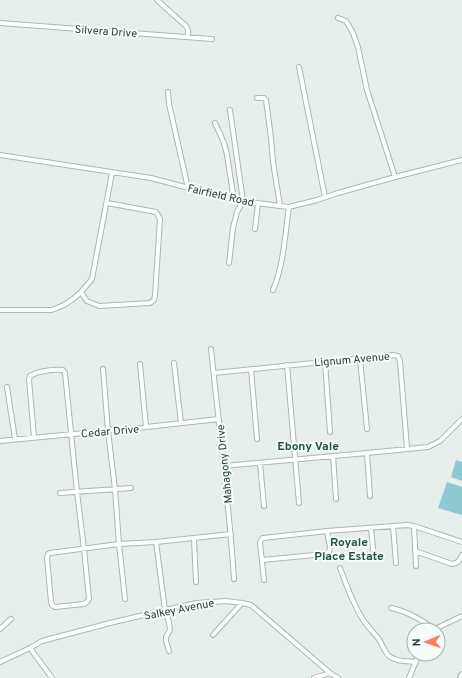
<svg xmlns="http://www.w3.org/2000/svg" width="462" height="678" viewBox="0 0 462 678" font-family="Overpass,sans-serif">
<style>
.water{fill:#8ec9d4}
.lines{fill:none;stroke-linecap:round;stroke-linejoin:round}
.minor-casing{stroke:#a8b8b2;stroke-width:6}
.secondary-casing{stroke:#a4bbb3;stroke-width:8}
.minor{stroke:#fff;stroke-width:4}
.secondary{stroke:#fff;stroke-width:5.5}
.labels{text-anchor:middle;stroke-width:4;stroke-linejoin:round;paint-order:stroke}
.street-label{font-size:11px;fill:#24423a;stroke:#f7fbf9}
.neighbourhood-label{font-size:12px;font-weight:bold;fill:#1f5548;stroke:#f7fbf9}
</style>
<rect width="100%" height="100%" fill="#e6efeb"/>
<!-- water -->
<path class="water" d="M456,460l6,2v19l-11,-4z
M447,482l15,5v28l-24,-7z"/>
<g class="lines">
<defs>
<path id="minor" d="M157,0l29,26c3,4 3,7 1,11
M338,18l8,3 7,12 5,14 9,43 28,87
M0,23l212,16
M299,67l26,130
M168,92l1,12 19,84
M257,98h7l2,2 5,38 2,24 7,44
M215,123l9,20 3,12 7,45
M0,155l151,23 83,22 46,6 9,1 28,-7 21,-7 57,-16 67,-17
M255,229l3,-25
M229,263l4,-35 4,-16 6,-11 -13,-91
M273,290c11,-26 12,-56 16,-83
M81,292l6,9 12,5 51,-3 4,-3 1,-4 5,-77 -2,-4 -2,-3 -49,-9
M0,310h52l12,-5 9,-6 8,-7 11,-13 20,-106
M211,349c8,77 18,153 23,230
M360,359l7,70
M325,362l5,70
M174,363l7,60
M140,364l6,63
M287,365l12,138
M103,369l5,62 7,58 4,55 6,55
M251,369l6,70
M214,373l179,-18 5,1 2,5 7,87
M7,387l8,52
M34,437l-5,-57 1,-4c7,-5 25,-7 33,-6l2,3 12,119 7,57 5,50 -2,3 -3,2 -29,3 -3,-2 -1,-3 -4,-44 1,-4 2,-1 69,-9 37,-2 75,-8
M0,441l137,-13 82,-9
M367,453l3,43
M333,456l3,43
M260,463l4,43
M224,466l143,-13 61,-6 12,-6 22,-22
M60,493l71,-5
M393,526l3,37
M414,526l2,40
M371,528l3,31
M194,539l2,43
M156,542l9,68 4,12 1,8 -4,7v4l3,10
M415,551l37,13c7,-1 7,-3 10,-9
M262,560l63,-6 4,-2 1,-5 -3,-16
M340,568c7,18 13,37 24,53 4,6 9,11 14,17 4,5 6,13 11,18 7,6 18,5 27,6
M264,580l-4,-37 1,-3 2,-2 64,-7 80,-6 7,1 48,16
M391,608c16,3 30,12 44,21
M0,629l11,-10
M433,630l29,-14
M213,635l29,-32
M30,648l22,30
M0,662l30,-14 12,-7 68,-18 55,-13 32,-7 29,-2 16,2 9,2 79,68 8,5
M314,678l16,-5
M409,678l10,-24"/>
<path id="secondary" d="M461,678l1,-3"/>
</defs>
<!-- minor casing -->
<use href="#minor" class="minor-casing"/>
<!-- secondary casing -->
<use href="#secondary" class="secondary-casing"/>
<!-- minor -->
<use href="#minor" class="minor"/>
<!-- secondary -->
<use href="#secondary" class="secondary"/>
</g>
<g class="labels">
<!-- street labels -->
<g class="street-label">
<text transform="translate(106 31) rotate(4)" y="4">Silvera Drive</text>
<text transform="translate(221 195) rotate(13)" y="4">Fairfield Road</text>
<text transform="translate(352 359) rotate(-5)" y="4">Lignum Avenue</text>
<text transform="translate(110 431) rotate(-5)" y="4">Cedar Drive</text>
<text transform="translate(224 464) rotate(-96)" y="4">Mahagony Drive</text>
<text transform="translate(179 609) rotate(-11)" y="4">Salkey Avenue</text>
</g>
<!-- neighbourhood labels -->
<g class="neighbourhood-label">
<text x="308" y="450">Ebony Vale</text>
<text x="349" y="546">Royale<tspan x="349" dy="14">Place Estate</tspan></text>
</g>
</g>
<!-- north arrow -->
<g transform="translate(426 642) rotate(268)"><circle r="19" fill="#f7fbf9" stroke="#a3b1ad"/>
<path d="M0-3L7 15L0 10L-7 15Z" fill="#f4845f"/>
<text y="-6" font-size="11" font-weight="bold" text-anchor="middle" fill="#24423a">N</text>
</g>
</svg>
